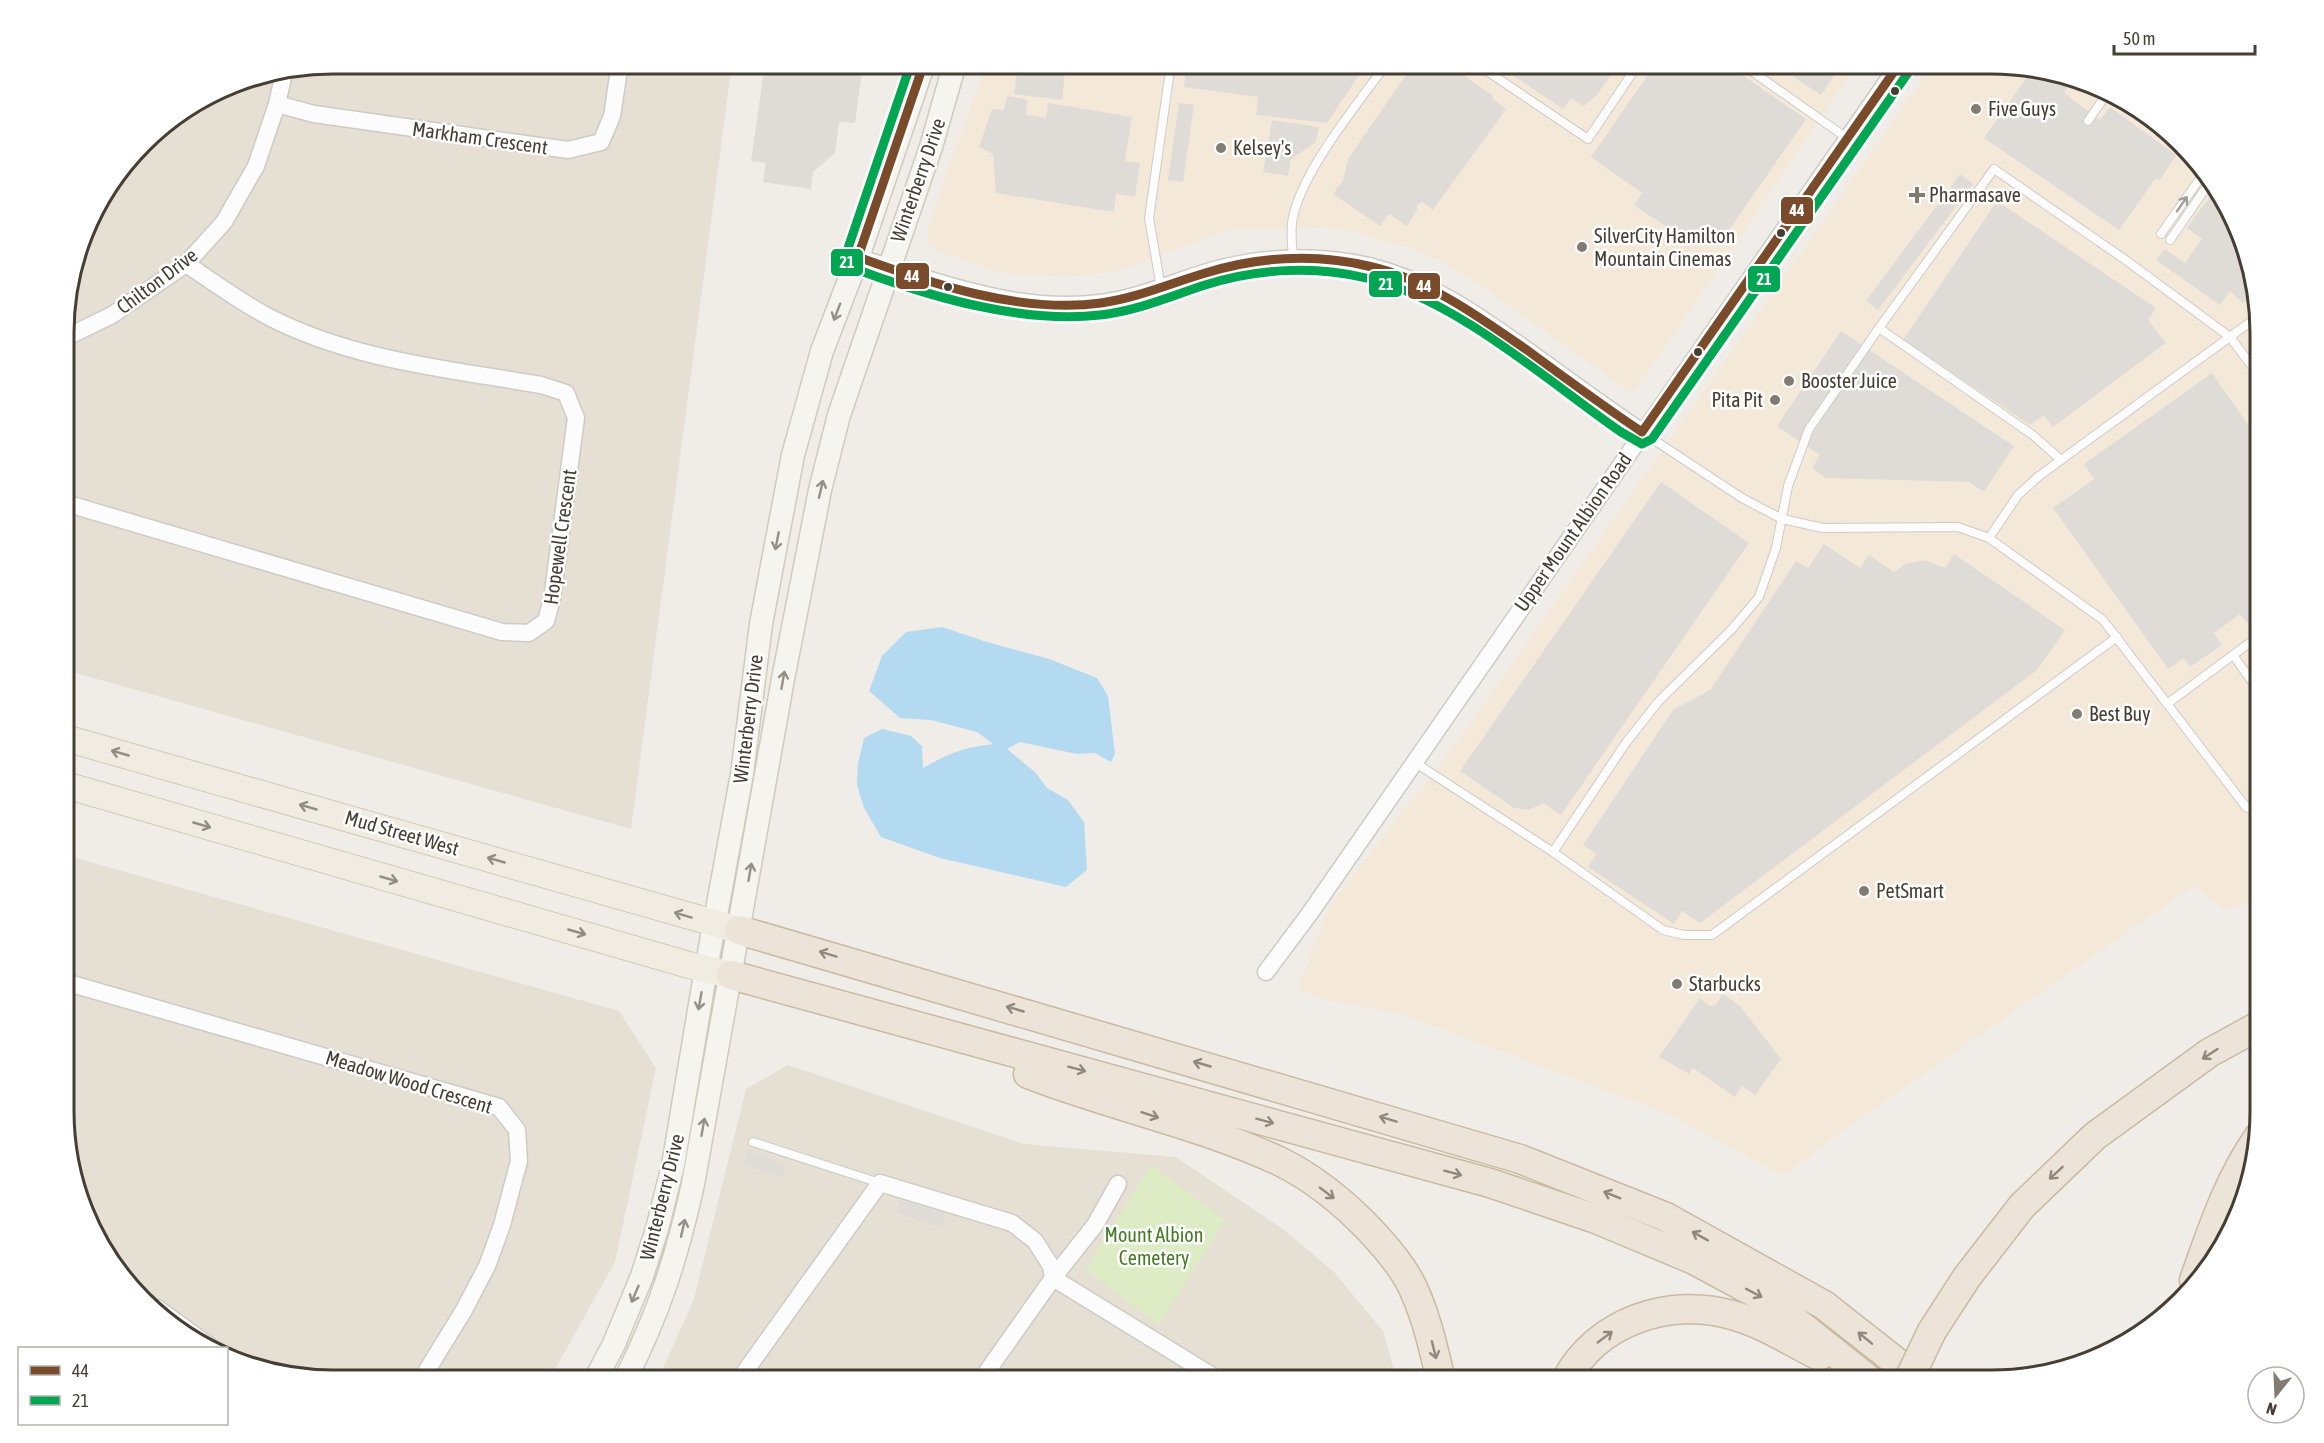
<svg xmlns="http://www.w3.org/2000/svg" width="2324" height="1443" viewBox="0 0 2324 1443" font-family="'Asap Condensed',sans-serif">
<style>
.residential{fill:#e5dfd4}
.commercial{fill:#f4e9d9}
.green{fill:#ddecc5}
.parking{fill:#dfdcd8}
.water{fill:#b4daf1}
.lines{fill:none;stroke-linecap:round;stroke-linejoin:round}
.lane-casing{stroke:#cecbc5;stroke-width:10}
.street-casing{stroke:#cecbc5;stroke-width:19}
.secondary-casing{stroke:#cfcabe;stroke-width:25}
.primary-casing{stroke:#d3c9b4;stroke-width:28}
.highway-casing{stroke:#cabaa1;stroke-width:31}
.lane{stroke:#fdfcfc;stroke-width:8}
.street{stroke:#fdfcfc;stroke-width:16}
.secondary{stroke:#f6f4ee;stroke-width:22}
.primary{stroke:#f1ece2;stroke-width:26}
.highway{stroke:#ece4d8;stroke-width:28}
.highway-bridge-casing{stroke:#cabaa1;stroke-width:31;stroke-linecap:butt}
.highway-bridge{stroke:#ece4d8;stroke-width:28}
.bus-1-casing{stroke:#fff;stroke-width:14}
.bus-2-casing{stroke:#fff;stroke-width:14}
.bus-1{stroke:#7a4b2a;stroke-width:9}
.bus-2{stroke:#00a651;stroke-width:9}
.oneway{stroke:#a29d98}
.oneway2{stroke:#959087}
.oneway3{stroke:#938c82}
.oneway4{stroke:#91897d}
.bus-dot{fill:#463e33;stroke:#fff;stroke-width:2}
.poi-dot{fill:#827b72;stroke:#fff;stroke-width:2}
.labels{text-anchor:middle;stroke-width:5;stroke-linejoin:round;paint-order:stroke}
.poi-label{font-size:20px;fill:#463e33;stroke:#fff;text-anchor:start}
.street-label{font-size:20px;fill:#463e33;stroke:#fff}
.park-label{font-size:20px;fill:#457c23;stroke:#fff}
.rim{fill:none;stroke:#463e33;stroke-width:3}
.line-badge{stroke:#fff;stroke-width:2}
.badge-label{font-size:16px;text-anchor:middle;font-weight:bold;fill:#fff}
</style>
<rect width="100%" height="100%" fill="#f0ede8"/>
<!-- residential -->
<path class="residential" d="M333,63h399l-101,766 -566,-159v-372l26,-85 64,-83 75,-47z
M65,855l554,156 37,57 -41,194 -66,118h-217l-30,-4 -17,-11 -6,8 -16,-2 -36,-17 -1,-6h-12l-31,-13 -75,-75 -43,-115z
M788,1065l236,79 152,13 108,73 50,42 49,59 14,49h-739l36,-81 52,-210z"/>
<!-- commercial -->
<path class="commercial" d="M986,63h872l-213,314 -14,16 -147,-105 -42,-26 -29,-13 -53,-15 -35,-7 -100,4 -106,40 -49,5 -64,-2 -64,-21 -14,-8v-19z
M1934,63h58l86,14 63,31 84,90 35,117v585l-35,10 -31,-24 -354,247 -57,43 -115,-62 -268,-100 -82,-16 -21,-9 33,-84 130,-167z"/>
<!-- green -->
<path class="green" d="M1151,1165l74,55 -66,105 -74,-56z"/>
<!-- parking -->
<path class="parking" d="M765,63h98l-8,60 -16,-1 -4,31 -22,19 -2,17 -48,-7 3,-19 -15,-2z
M1018,63h48l-4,37 -48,-6z
M1187,63h180l-40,60 -71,-8 2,-18 -74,-10z
M1414,63h8l6,4 3,-4h15l46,32 2,5 12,9 -73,101 -11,-8 -5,3v5l-10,16 -18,-12 -9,12 -47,-32 10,-14 5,-21z
M1494,63h126l-24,33 -12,10 -13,-8 -8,11z
M1656,63h69l81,56 -88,127 -14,-10 -8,11 -62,-42 8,-12 -51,-36z
M1763,63h80l-22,32 -42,-28 -3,5z
M2032,70l16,2 20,14 -4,7 36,27 10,-13 66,48 -16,25 -5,-1 -36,51 -135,-92z
M1007,96l21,4 -2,15 20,3 2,-15 84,14 -7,44 15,2 -5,34 -19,-3 -2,18 -118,-19 -3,-39 -14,-7 13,-38 12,1z
M1179,103l15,2 -11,77 -15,-2z
M1272,120l47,7 -3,15 -25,17 -3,17 -25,-4z
M1960,174l13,10 -95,126 -12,-9z
M2216,188l9,10 29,95 -11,10 -13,-12 -10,14 -64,-45 9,-11 20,14 17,-24 -15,-11z
M1997,201l159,107 -8,12 18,23 -113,84 -9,-12 -14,10 -127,-85z
M1841,331l173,115 -30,46 -15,-10 -143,-4 -14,-10 8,-13 -43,-29z
M2212,373l48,69v172l-13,9 -7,-9 -26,19 8,12 -32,22 -6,-9 -16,11 -115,-161 41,-29 -10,-15z
M1661,482l88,61 -188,272 -18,-12 -14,7 -15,-2 -54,-37z
M1824,544l36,24 9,-13 25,17 11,-8 20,-4 20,8 9,-14 111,76 -28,40 -337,253 -18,-12 -8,13 -86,-57 8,-13 -13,-9 90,-135 37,-20 86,-129 12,7z
M1723,994l17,12 41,53 -26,36 -13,-9 -7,11 -42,-29 -4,6 -30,-17 41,-59 10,8 5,-1z
M748,1151l38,13 -4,13 -39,-13z
M900,1200l45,14 -4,13 -45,-14z"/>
<!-- water -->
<path class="water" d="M942,627l45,15 62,17 48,19 11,18 7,58 -4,8 -16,-9 -18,1 -57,-12 -13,7 28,23 12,16 21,12 16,22 3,48 -21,17 -126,-29 -59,-21 -17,-29 -7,-23 1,-22 6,-25 18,-9 29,7 11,10 1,22c28,-15 38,-20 70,-24l-16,-12 -46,-12 -31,-2 -31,-27 13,-35 24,-24z"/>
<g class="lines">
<defs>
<path id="lane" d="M1475,63l113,76 51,-76
M1740,63l107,75
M2088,121l20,-29
M2161,234l42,-60
M2170,240l40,-58
M1293,259c-1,-14 -3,-29 0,-42 11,-49 64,-112 94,-154
M1161,288l-12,-70 22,-155
M1879,328l155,108 27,24
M1642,432l100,66 40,21 41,9 135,-1 31,11 114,82 143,187 14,6
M1989,538l29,-43 21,-19 221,-161
M2233,655l27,38
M2167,704l93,-69
M1414,762l139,90 110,78 21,5h28l405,-298
M1553,852l72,-108 33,-42 74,-73 27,-32 17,-49 12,-62 21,-57 70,-101 115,-159 133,92 103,76 30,40
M753,1142l127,41"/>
<path id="street" d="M277,104l37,10 254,36 33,-8 11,-26 8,-53
M858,257c24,9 48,15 73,23 56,17 109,30 169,23 37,-5 69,-19 104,-30 53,-17 111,-19 165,-7 61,15 109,49 159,85 38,27 75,55 114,81
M65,338l47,-23 74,-51 38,-42 32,-56 21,-62 7,-31
M65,500l7,5 430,127 27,1 17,-12 6,-22 24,-181 -10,-25 -25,-8c-93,-16 -190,-25 -274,-69 -28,-15 -55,-35 -81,-52
M1266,972l44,-59 590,-850
M65,982l434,125 18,23 2,31 -17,64 -15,41 -23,44 -43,70
M157,1308l54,39
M739,1380l141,-197 132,40 23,18 16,25 2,12 166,102
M981,1380l72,-102 42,-53 23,-41"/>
<path id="secondary" d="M595,1380l19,-36 28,-68 15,-47 16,-64 33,-196 36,-195 19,-150 32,-169 29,-104 36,-94 66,-194
M625,1380c34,-67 52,-123 68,-196l90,-505 37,-189 19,-75 92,-268 24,-84"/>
<path id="primary" d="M65,738l674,192
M65,785l624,180 42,10"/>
<path id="highway" d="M739,930l781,229 146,58 158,88 94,74
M731,975l759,208 106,36 98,41 76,41 98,78
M1028,1074c82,32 171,50 251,87 33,16 65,42 91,69 15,16 31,34 41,54 15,30 22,63 30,96
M2194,1280c18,-50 34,-100 65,-144
M1932,1331l35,-54 55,-71 73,-70 114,-83 51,-28
M1566,1380c31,-59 104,-83 166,-65 30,8 59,27 87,41"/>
</defs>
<!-- lane casing -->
<use href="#lane" class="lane-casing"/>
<!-- street casing -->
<use href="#street" class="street-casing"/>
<!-- secondary casing -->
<use href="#secondary" class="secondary-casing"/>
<!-- primary casing -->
<use href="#primary" class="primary-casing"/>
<!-- highway casing -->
<use href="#highway" class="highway-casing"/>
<!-- lane -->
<use href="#lane" class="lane"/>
<!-- street -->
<use href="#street" class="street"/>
<!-- secondary -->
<use href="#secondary" class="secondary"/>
<!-- primary -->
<use href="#primary" class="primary"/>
<!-- highway -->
<use href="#highway" class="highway"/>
<defs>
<path id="highway-bridge" d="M1909,1379l23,-48"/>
</defs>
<!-- highway-bridge casing -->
<use href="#highway-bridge" class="highway-bridge-casing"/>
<!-- highway-bridge -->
<use href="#highway-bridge" class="highway-bridge"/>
<defs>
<path id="bus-1" d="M924,63l-66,194c74,27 164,57 243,46 35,-5 68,-19 101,-29 53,-17 111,-21 166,-8 59,13 110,50 159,84 38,28 76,56 115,82
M1642,432l258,-369"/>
<path id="bus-2" d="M911,63l-65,191 1,8 6,6c74,28 167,56 247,47 37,-4 71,-19 105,-30 51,-16 108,-20 161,-7 90,21 180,102 255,154l21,12 10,-5 258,-369"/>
</defs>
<!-- bus-1 casing -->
<use href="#bus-1" class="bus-1-casing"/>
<!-- bus-2 casing -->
<use href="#bus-2" class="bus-2-casing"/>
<!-- bus-1 -->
<use href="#bus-1" class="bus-1"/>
<!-- bus-2 -->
<use href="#bus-2" class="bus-2"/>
</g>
<!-- one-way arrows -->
<defs><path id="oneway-shaft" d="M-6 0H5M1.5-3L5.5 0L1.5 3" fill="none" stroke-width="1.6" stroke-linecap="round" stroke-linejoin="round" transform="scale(1.5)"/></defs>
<use class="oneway" href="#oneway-shaft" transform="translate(2182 204) rotate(-55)"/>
<g class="oneway2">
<use href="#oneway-shaft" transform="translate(837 312) rotate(111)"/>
<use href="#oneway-shaft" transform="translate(821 489) rotate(-77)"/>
<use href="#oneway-shaft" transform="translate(777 541) rotate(101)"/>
<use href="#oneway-shaft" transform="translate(783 680) rotate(-80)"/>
<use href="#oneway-shaft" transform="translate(750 872) rotate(-80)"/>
<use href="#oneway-shaft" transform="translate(700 1001) rotate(100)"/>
<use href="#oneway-shaft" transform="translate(703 1127) rotate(-80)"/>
<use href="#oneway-shaft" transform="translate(683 1228) rotate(-77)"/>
<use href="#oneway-shaft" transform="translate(635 1294) rotate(113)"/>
</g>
<g class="oneway3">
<use href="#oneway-shaft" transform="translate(120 753) rotate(-164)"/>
<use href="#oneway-shaft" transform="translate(308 807) rotate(-164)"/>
<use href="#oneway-shaft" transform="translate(202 825) rotate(16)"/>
<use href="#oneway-shaft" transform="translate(496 860) rotate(-164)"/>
<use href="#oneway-shaft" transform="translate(389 879) rotate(16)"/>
<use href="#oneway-shaft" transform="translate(683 915) rotate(-163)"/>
<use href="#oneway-shaft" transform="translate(577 932) rotate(16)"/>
</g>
<g class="oneway4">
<use href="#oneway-shaft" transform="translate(828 954) rotate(-163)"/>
<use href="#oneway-shaft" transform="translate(1015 1009) rotate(-164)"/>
<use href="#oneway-shaft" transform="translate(2210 1054) rotate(147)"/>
<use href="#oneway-shaft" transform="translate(1202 1064) rotate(-164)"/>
<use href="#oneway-shaft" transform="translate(1077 1069) rotate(15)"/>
<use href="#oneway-shaft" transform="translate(1150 1115) rotate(18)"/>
<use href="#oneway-shaft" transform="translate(1388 1119) rotate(-163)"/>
<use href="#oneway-shaft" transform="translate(1265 1121) rotate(15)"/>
<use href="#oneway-shaft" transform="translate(1453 1173) rotate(15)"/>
<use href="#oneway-shaft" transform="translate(2056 1173) rotate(137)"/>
<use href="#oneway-shaft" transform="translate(1327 1193) rotate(37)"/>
<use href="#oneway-shaft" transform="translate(1612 1195) rotate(-158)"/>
<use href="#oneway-shaft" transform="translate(1700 1236) rotate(-151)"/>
<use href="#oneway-shaft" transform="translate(1754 1293) rotate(28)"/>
<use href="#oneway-shaft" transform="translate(1605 1337) rotate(-37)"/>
<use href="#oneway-shaft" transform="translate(1865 1338) rotate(-141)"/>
<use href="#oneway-shaft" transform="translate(1434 1350) rotate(76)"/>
</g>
<!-- markers -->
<g class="bus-dot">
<circle cx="1895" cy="91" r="5"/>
<circle cx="1781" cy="233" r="5"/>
<circle cx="948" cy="287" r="5"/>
<circle cx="1698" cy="352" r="5"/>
</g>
<g class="poi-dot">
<circle cx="1976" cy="109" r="6"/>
<circle cx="1221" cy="148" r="6"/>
<path d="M1914 186h6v6h6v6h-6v6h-6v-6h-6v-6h6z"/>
<circle cx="1582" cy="247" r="6"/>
<circle cx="1789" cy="381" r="6"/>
<circle cx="1775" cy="400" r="6"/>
<circle cx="2077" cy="714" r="6"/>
<circle cx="1864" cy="891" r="6"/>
<circle cx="1677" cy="984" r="6"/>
</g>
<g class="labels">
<!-- poi labels -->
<g class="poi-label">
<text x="1988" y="116">Five Guys</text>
<text x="1233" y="155">Kelsey's</text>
<text x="1929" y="202">Pharmasave</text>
<text x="1594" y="243">SilverCity Hamilton<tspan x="1594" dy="23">Mountain Cinemas</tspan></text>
<text x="1801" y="388">Booster Juice</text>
<text x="1763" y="407" text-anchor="end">Pita Pit</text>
<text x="2089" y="721">Best Buy</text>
<text x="1876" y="898">PetSmart</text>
<text x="1689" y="991">Starbucks</text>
</g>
<!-- street labels -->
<g class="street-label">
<text transform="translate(480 138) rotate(8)" y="7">Markham Crescent</text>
<text transform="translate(918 180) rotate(-71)" y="7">Winterberry Drive</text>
<text transform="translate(157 281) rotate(-37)" y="7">Chilton Drive</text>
<text transform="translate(1573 532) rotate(-55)" y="7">Upper Mount Albion Road</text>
<text transform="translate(560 537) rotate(-82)" y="7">Hopewell Crescent</text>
<text transform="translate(748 719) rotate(-83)" y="7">Winterberry Drive</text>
<text transform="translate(402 833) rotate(16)" y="7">Mud Street West</text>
<text transform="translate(409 1082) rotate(17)" y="7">Meadow Wood Crescent</text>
<text transform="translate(662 1197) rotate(-76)" y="7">Winterberry Drive</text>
</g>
<!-- park labels -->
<g class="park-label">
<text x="1154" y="1242">Mount Albion<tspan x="1154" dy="23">Cemetery</tspan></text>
</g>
</g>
<!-- crop -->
<path d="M0 0H2324V1443H0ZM333 74H1991A259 259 0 0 1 2250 333V1111A259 259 0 0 1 1991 1370H333A259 259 0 0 1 74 1111V333A259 259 0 0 1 333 74Z" fill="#fff" fill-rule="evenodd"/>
<path class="rim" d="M333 74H1991A259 259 0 0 1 2250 333V1111A259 259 0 0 1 1991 1370H333A259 259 0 0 1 74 1111V333A259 259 0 0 1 333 74Z"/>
<g class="line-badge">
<rect x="1780" y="196" width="34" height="29" rx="6" fill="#7a4b2a"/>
<rect x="830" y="248" width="34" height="29" rx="6" fill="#00a651"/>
<rect x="895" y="262" width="35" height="28" rx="6" fill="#7a4b2a"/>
<rect x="1747" y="265" width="34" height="28" rx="6" fill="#00a651"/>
<rect x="1368" y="270" width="35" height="28" rx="6" fill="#00a651"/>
<rect x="1407" y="272" width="34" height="28" rx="6" fill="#7a4b2a"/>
</g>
<g class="badge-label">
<text x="1797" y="216">44</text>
<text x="847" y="268">21</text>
<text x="912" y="282">44</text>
<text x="1764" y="285">21</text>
<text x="1386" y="290">21</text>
<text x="1424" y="292">44</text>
</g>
<!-- legend -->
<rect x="18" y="1347" width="210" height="78" fill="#ffffff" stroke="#b5b2ad" stroke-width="1.5"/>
<rect x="30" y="1366" width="30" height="9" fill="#7a4b2a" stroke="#b5b2ad" stroke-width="1.5"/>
<text x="72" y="1377" font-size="18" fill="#463e33">44</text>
<rect x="30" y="1396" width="30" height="9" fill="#00a651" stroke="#b5b2ad" stroke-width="1.5"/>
<text x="72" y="1407" font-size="18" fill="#463e33">21</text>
<!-- north arrow -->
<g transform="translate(2276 1395) rotate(198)"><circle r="28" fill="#ffffff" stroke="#b5b2ad" stroke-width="1.5"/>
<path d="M0-4.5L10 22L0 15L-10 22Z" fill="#827b72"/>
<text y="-9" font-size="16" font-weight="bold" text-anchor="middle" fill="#463e33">N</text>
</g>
<!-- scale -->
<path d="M2114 45v9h141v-9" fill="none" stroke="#463e33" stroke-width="3"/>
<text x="2123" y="45" font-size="18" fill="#463e33" stroke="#ffffff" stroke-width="4.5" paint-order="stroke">50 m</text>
</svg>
